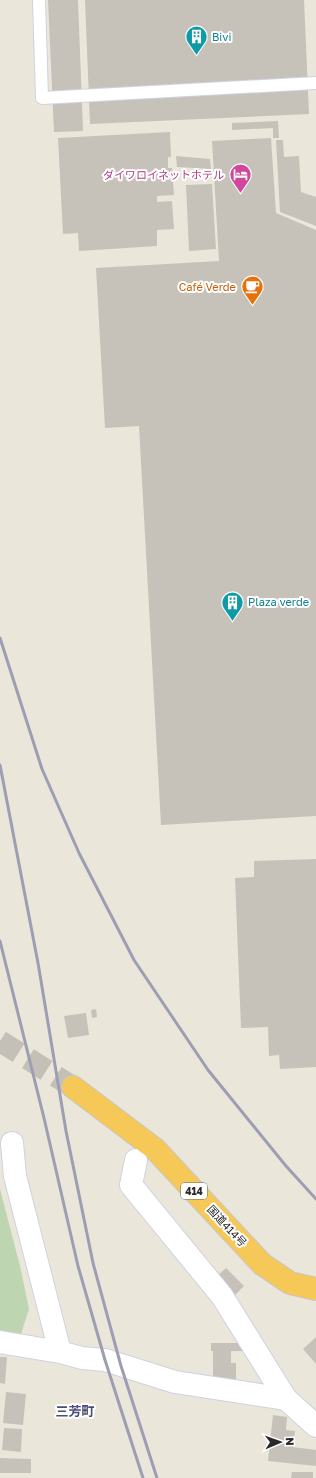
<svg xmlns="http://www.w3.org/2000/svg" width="316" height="1478" viewBox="0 0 316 1478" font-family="'Golos Text','Noto Sans JP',sans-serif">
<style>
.cemetery{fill:#bed5b2}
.building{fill:#c6c2ba}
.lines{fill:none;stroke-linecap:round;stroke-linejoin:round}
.trunk-tunnel{stroke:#c4c0b7;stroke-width:22;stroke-dasharray:22 11;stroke-linecap:butt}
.service-casing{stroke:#d0d1e2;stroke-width:14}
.minor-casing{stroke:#d0d1e2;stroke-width:24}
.trunk-casing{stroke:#c7c7c7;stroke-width:24}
.service{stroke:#fff;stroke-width:12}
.minor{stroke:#fff;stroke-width:22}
.trunk{stroke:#f5c858;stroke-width:22}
.rail{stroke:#9d9eb3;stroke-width:3}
.labels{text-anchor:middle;stroke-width:4;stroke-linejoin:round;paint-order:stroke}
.shield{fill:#fff;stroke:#696969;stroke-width:1}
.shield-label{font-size:10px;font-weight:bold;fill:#292929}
.culture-label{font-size:11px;fill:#0d838f;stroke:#fff;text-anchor:start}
.hotel-label{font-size:11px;fill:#b23c85;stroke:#fff;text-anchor:end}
.food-label{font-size:11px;fill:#c56008;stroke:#fff;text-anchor:end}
.street-label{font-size:11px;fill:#292929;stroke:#fff}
.quarter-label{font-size:13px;font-weight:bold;fill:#4a4c78;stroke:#fff}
</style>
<rect width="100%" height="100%" fill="#ebe6da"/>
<!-- cemetery -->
<path class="cemetery" d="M0,1189l20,77 9,43 -9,28 -20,-3z"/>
<!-- building -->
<path class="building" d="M48,0h30l5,131 -29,1z
M85,0h219l5,114 -219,10z
M278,121l1,17h-6v-10l-41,2v-7z
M170,132l1,25h-3v11h4l2,27 -17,1v6l15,-1 2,28 -17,1v16l-78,5 -1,-18 -15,1 -5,-96z
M271,138l5,75 40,17v586l-155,9 -22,-399 -34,2 -9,-160 123,-7 -7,-120z
M276,140h7l1,17 15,-1 2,36 15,5v29l-36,-14z
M176,156l34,3 1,10 -34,-2z
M212,184l4,65 -27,2 -3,-66z
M316,859v208l-36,2 -1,-14 -10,1 -1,-29 -27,1 -6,-150 19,-1v-16z
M96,1009l1,8 -5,1 -1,-8z
M86,1013l3,22 -21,3 -4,-22z
M226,1268l18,18 -9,9 -18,-19z
M316,1337v27l-13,-15z
M211,1343h31v8h-11v12h5v17h-23v-29h-2z
M0,1357h7l-2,27 -5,-1z
M6,1392l20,2 -3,31 -20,-2z
M273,1415l14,2 -1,13 9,1 -2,16 23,3v16l-48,-5z
M4,1428l18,1 -1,23 -19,-2z
M0,1458l31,1v14h-31z
M292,1472h21v6h-22z"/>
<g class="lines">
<!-- trunk-tunnel -->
<path class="trunk-tunnel" d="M0,1041l73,46"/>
<defs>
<path id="service" d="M39,0l3,98 274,-15"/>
<path id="minor" d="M12,1143l3,33 45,176
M136,1160l-5,25 91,111 64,103 30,27
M0,1342l60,10 22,6 23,2 70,22 111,17"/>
<path id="trunk" d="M73,1087l82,62 107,115 28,19 26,6"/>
</defs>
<!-- service casing -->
<use href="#service" class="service-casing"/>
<!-- minor casing -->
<use href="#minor" class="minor-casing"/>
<!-- trunk casing -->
<use href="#trunk" class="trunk-casing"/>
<!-- service -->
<use href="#service" class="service"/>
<!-- minor -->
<use href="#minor" class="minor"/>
<!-- trunk -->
<use href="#trunk" class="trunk"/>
<!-- rail -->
<path class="rail" d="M0,638l42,131 37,84 55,107 74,110 78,96 30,33
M0,765l38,198 28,168 27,132 28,103 36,112
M0,941l44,177 34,148 27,94 38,118"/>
</g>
<!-- icons -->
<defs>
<symbol id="building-pin" viewBox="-11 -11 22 30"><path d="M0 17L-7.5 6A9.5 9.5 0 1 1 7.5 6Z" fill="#0f9aa8" stroke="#fff"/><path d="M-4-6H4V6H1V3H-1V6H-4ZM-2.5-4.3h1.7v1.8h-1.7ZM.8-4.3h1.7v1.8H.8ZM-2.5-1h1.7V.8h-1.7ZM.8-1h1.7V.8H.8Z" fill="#fff"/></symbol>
<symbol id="hotel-pin" viewBox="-11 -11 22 30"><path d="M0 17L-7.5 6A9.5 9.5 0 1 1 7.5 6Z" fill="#d1479c" stroke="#fff"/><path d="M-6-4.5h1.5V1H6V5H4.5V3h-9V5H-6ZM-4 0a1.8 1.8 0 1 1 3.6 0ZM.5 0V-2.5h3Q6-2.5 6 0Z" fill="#fff"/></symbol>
<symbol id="cafe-pin" viewBox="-11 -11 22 30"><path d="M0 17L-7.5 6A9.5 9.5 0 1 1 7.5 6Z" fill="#e8710a" stroke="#fff"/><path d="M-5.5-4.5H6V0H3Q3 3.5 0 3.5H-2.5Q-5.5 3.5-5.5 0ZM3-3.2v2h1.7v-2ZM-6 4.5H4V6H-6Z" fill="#fff"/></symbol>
</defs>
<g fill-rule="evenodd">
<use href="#building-pin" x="184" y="24" width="25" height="34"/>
<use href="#hotel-pin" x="228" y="162" width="25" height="34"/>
<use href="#cafe-pin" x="240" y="274" width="25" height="34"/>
<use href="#building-pin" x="220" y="590" width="25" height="34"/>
</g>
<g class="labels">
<!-- shield labels -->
<rect class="shield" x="181" y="1183" width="26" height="16" rx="3"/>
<g class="shield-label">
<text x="194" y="1195">414</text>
</g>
<!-- culture labels -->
<g class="culture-label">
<text x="212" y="41">Bivi</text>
<text x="248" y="606">Plaza verde</text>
</g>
<!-- hotel labels -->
<g class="hotel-label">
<text x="224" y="179">ダイワロイネットホテル</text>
</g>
<!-- food labels -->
<g class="food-label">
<text x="236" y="291">Café Verde</text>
</g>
<!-- street labels -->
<g class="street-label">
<text transform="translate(227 1226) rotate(47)" y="4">国道414号</text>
</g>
<!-- quarter labels -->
<g class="quarter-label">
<text x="75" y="1416">三芳町</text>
</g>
</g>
<!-- north arrow -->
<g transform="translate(280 1442) rotate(88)" stroke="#ffffff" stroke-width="3" paint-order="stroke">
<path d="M0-3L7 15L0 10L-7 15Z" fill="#292929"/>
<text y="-6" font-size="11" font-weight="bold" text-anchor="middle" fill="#292929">N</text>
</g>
</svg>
